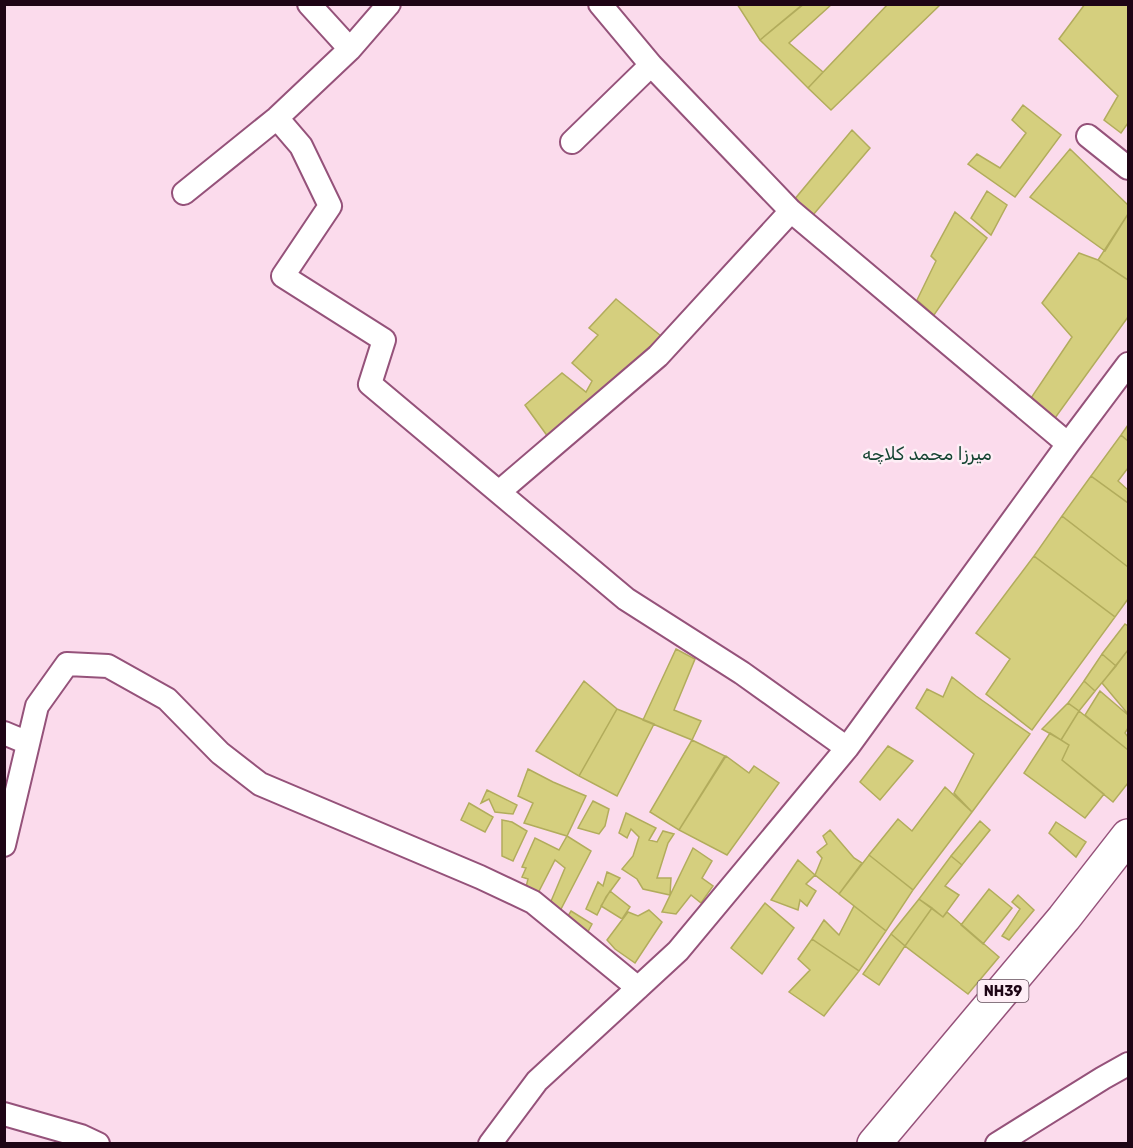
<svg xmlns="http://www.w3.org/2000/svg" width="1133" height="1148" viewBox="0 0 1133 1148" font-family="Rubik,'Noto Sans Arabic',sans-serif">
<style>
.building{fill:#d5cf7e;stroke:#b2ac5c;stroke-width:1.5}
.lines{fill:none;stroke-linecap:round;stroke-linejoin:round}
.minor-casing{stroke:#95527a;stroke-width:26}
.primary-casing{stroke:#95527a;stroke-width:36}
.minor{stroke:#fff;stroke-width:22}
.primary{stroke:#fff;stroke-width:33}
.labels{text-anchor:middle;stroke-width:5;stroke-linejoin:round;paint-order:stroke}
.shield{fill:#feeef6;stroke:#614b58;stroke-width:1.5}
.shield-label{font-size:14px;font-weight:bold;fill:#1e0515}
.quarter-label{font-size:18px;fill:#154432;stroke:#feeef6}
</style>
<rect width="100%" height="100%" fill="#fbdbec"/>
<!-- building -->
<path class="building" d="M737,4h66l-43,36z
M804,4h28l-43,39 34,29 -15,16 -48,-48z
M888,4h53l-110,106 -23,-22z
M1085,4h43v119l-7,10 -17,-13 14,-24 -59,-57z
M1023,105l38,30 -46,62 -47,-33 9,-10 23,14 26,-35 -14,-13z
M852,130l18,18 -57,67 -19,-15z
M1070,149l58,56v9l-23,37 -75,-54z
M987,191l20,14 -16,30 -20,-17z
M955,212l32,26 -53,77 -17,-15 19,-39 -5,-5z
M1128,214v66l-30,-20z
M1079,253l19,7 30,20v37l-73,101 -26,-17 43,-64 -30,-34z
M616,299l45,37 -110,105 -26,-36 37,-32 24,19 6,-11 -20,-18 26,-28 -9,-7z
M1128,425v16l-7,-6z
M1121,435l7,6v27l-10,13 10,9v13l-37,-27z
M1091,476l37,27v64l-66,-51z
M1062,516l66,51v32l-13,18 -81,-61z
M1034,556l81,61 -83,113 -46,-36 24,-35 -34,-26z
M1125,624l3,2v24l-12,16 -14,-12z
M676,649l19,10 -21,51 27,11 -9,19 -49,-20z
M1128,650v64l-26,-31z
M1102,654l14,12 -21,25 -11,-10z
M952,677l24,19 54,38 -58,78 -18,-19 20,-39 -58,-46 11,-19 16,8z
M584,681l33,28 -38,67 -43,-25z
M1084,681l11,10 -16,20 -11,-8z
M1100,691l28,24v13l-3,5 3,4v13l-43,-35z
M1068,703l11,8 -18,29 -19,-11z
M617,709l37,15 -37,72 -38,-20z
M1079,711l49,39v33l-15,19 -51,-42 7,-15 -8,-5z
M1050,733l19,12 -7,15 42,34 -19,24 -61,-45z
M692,740l33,16 -46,74 -29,-18z
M888,746l25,15 -33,39 -20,-18z
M726,756l23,17 5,-7 25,17 -52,72 -48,-25z
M528,769l25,13 33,14 -19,40 -43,-13 9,-20 -15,-7z
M945,787l27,25 -59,78 -44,-35 29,-36 14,12z
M487,790l30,15 -4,9 -18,-2 -6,-13 -8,4z
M593,801l16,8 -4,17 -6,8 -21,-6z
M469,803l24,14 -8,15 -24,-12z
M626,813l30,15 -7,12 8,2 6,-11 11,3 -6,9 -11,35h14l-1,17 -27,-6 -6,-10 -15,-10 11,-13 6,-19 -8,-8 -4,9 -8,-5z
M502,820l10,2 15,9 -14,30 -11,-5z
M980,821l10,9 -28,35 -11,-9z
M1056,822l30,20 -10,15 -27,-24z
M830,830l24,28 8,5 -23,31 -24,-19 7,-17 -5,-6 10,-8 -4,-8z
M567,836l24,15 -31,60 -11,-5 16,-38 -10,-8 -19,37 -11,-6 3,-12 -6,-2 4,-9 -4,-1 13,-29 24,12z
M693,848l19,13 -10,17 11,8 -12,17 -10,-8 -15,19 -14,-2z
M869,855l44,35 -27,41 -47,-37z
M951,856l11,9 -17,21 14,9 -16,22 -24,-18z
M798,860l17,15 -9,9 10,7 -9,15 -7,-6 -2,10 -27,-10z
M607,872l13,6 -14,19 -9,18 -11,-6 12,-27 5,4z
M989,889l23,19 -29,36 -22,-19z
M610,891l20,16 -8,12 -21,-13z
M1018,895l16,15 -25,30 -7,-4 18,-27 -8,-7z
M919,899l13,9 -27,38 -14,-12z
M765,903l29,25 -32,46 -31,-26z
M854,906l32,25 -27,40 -47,-32 12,-19 15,15z
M932,908l11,9 4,-5 52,45 -31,37 -63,-48z
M649,910l13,12 -27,41 -20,-14 -8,-9 21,-28 10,4z
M571,911l21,13 -7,13 -20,-16z
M891,934l14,12 -26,39 -16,-11z
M812,939l47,32 -35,45 -35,-24 21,-22 -12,-11z"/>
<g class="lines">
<defs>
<path id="minor" d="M309,4l41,45
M600,4l51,61 140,146 277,233
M277,118l24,28 29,60 -47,70 101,64 -14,44 256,215 116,74 105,75
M1088,136l40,32
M572,142l79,-77
M184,193l93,-75 73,-69 39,-45
M499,492l159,-136 133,-145
M4,733l24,10
M4,845l33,-139 30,-42 41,2 59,33 53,54 40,31 220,93 53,25 105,86
M4,1114l77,22 17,8
M490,1144l47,-63 141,-130 169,-203 221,-304 60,-80
M997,1144l106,-66 25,-14"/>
<path id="primary" d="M874,1144l190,-226 64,-82"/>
</defs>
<!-- minor casing -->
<use href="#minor" class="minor-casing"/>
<!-- primary casing -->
<use href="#primary" class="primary-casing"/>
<!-- minor -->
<use href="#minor" class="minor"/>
<!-- primary -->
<use href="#primary" class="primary"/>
</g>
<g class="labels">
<!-- shield labels -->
<rect class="shield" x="977.5" y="980" width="51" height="22" rx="4.5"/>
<g class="shield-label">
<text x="1003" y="996">NH39</text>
</g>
<!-- quarter labels -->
<g class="quarter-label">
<text x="927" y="460">میرزا محمد کلاچه</text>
</g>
</g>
<!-- border -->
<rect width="1133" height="1148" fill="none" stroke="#1e0515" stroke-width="12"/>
</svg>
